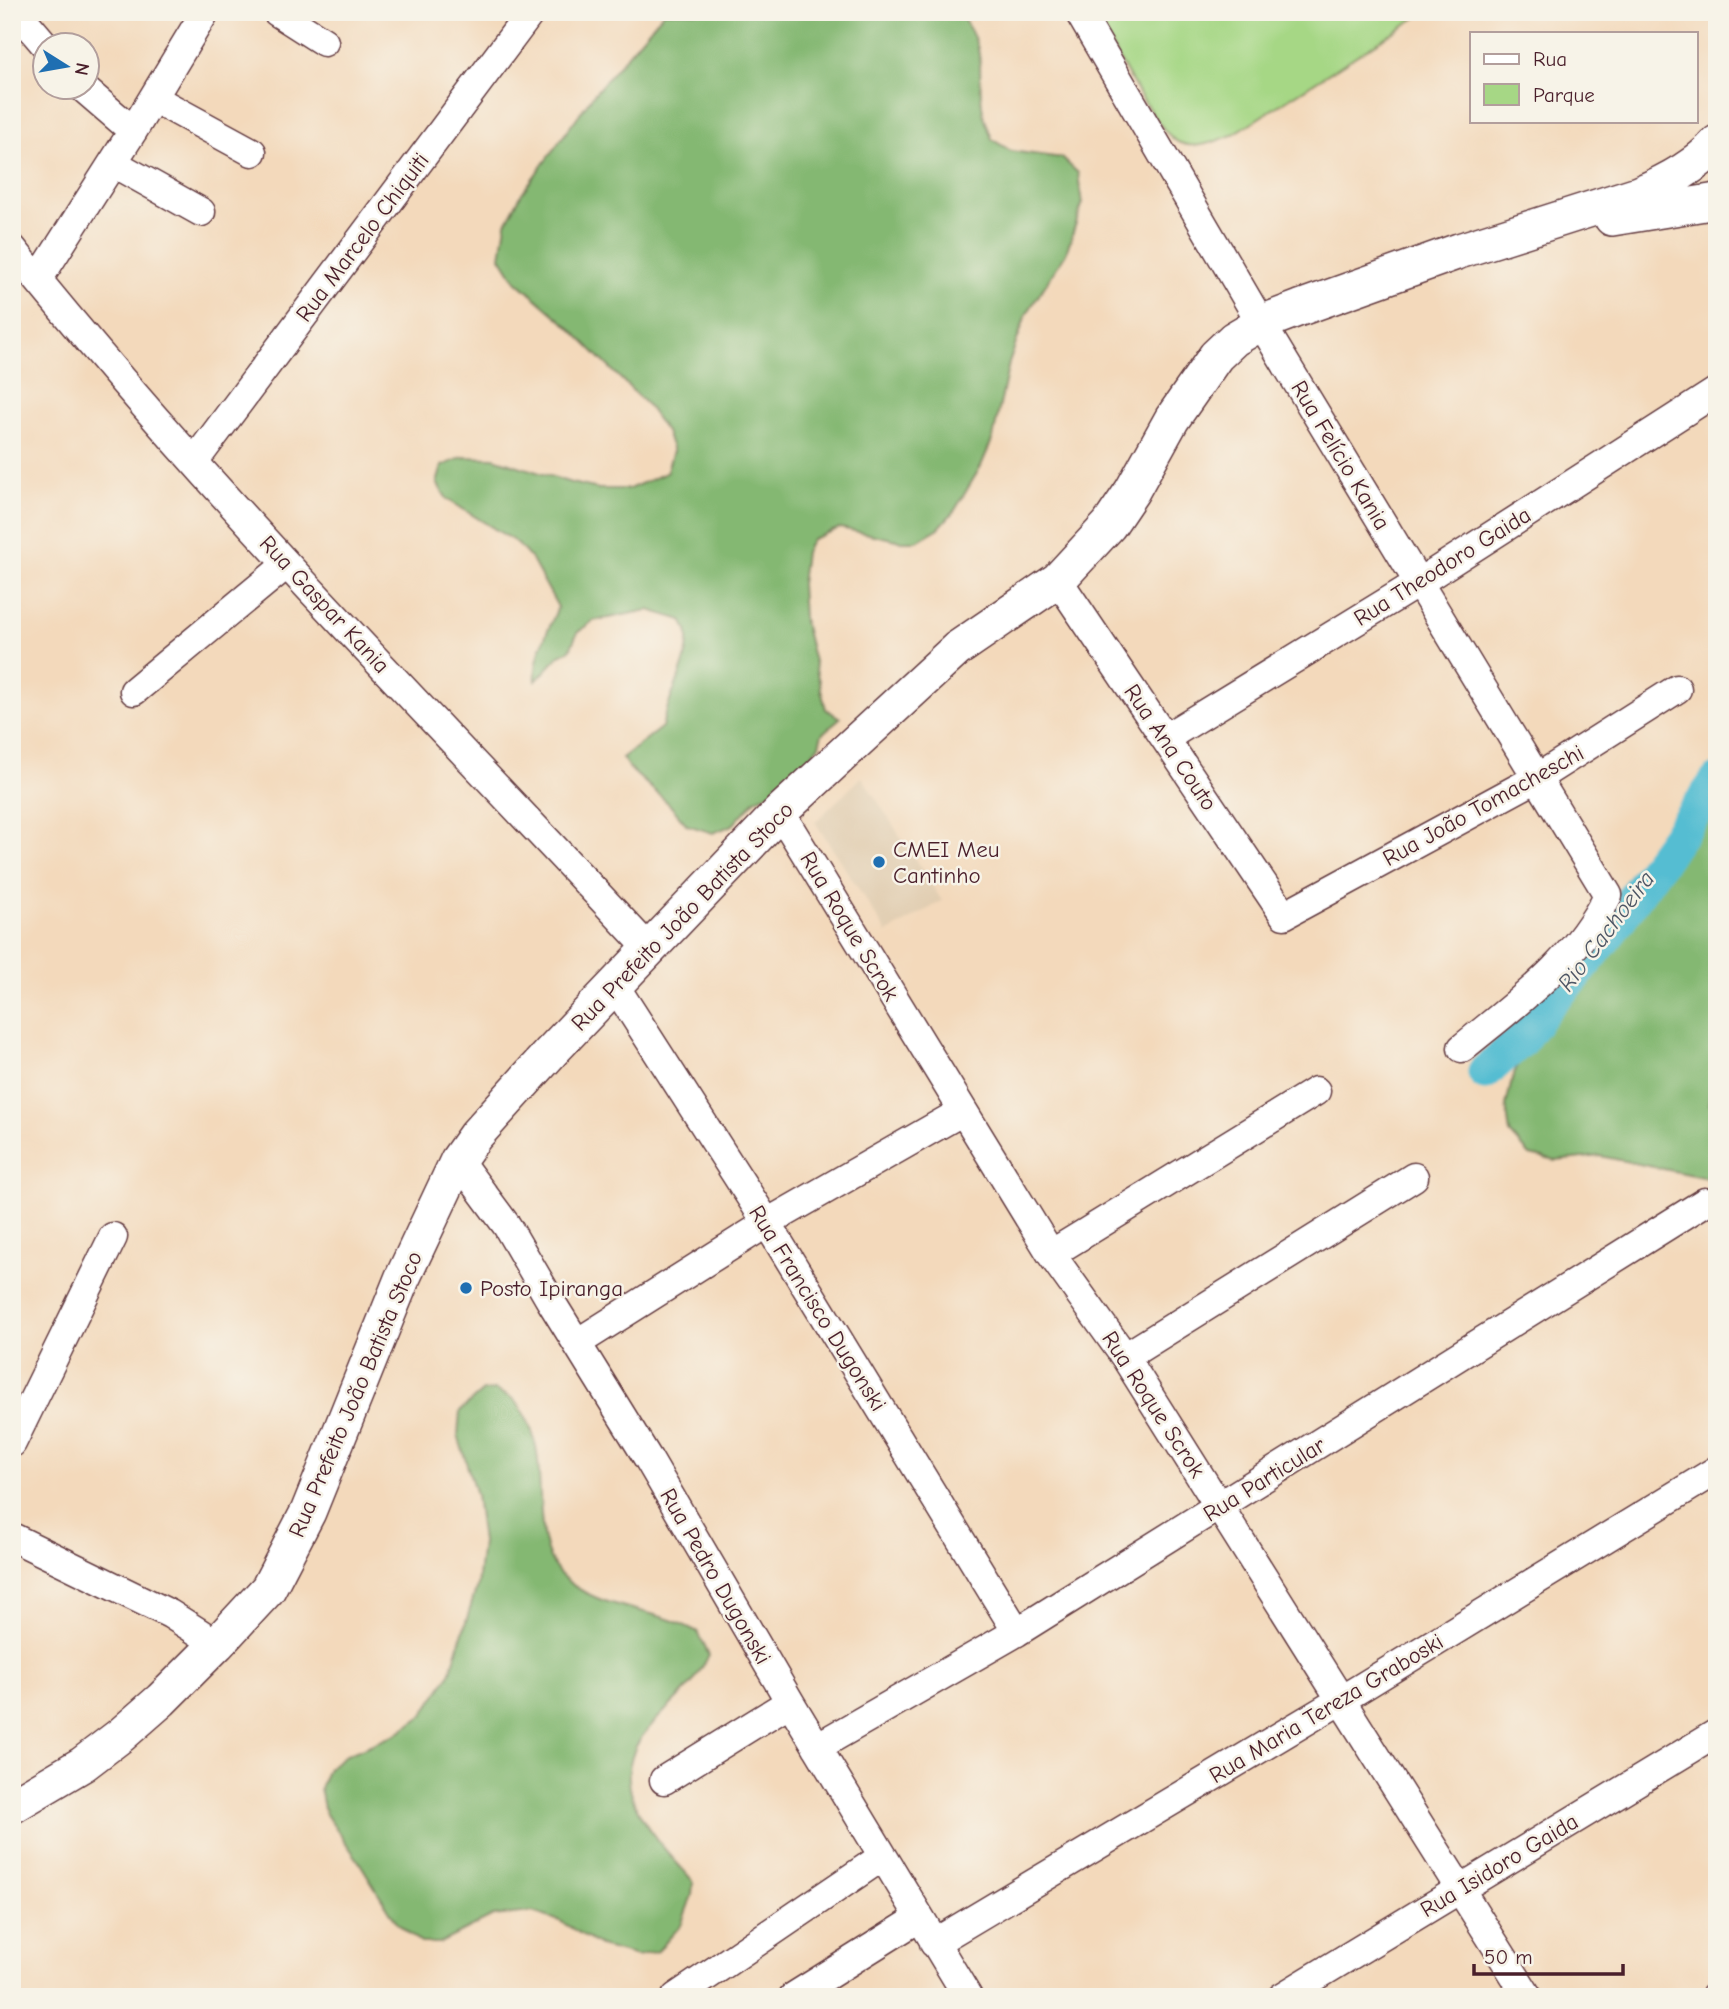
<svg xmlns="http://www.w3.org/2000/svg" width="1729" height="2009" viewBox="0 0 1729 2009" font-family="'Comic Neue',sans-serif">
<style>
.built{fill:#e1cdb1}
.green{fill:#a6d785;stroke:#787b58;stroke-width:2}
.forest{fill:#84b872;stroke:#676c4e;stroke-width:2}
.lines{fill:none;stroke-linecap:round;stroke-linejoin:round}
.river{stroke:#55bdd2;stroke-width:35}
.minor-casing{stroke:#633b41;stroke-width:31}
.major-casing{stroke:#633b41;stroke-width:38}
.minor{stroke:#fff;stroke-width:28}
.major{stroke:#fff;stroke-width:35}
.poi-dot{fill:#1f6fb2;stroke:#f7f3e8;stroke-width:2.5}
.labels{text-anchor:middle;stroke-width:5;stroke-linejoin:round;paint-order:stroke}
.street-label{font-size:23px;fill:#4a1f2b;stroke:#f7f3e8}
.poi-label{font-size:23px;fill:#4a1f2b;stroke:#f7f3e8;text-anchor:start}
.water-label{font-size:24px;font-style:italic;fill:#4e5665;stroke:#f7f3e8}
</style>
<rect width="100%" height="100%" fill="#f7f3e8"/>
<filter id="ink" filterUnits="userSpaceOnUse"><feTurbulence type="fractalNoise" baseFrequency=".0143" numOctaves="2"/><feDisplacementMap in="SourceGraphic" scale="14" xChannelSelector="R" yChannelSelector="G"/><feConvolveMatrix kernelMatrix="1 2 1 2 8 2 1 2 1" color-interpolation-filters="sRGB"/></filter>
<filter id="wash" filterUnits="userSpaceOnUse"><feTurbulence type="fractalNoise" baseFrequency=".00686" numOctaves="4" result="noise"/><feDisplacementMap in="SourceGraphic" scale="28" xChannelSelector="R" yChannelSelector="G"/><feGaussianBlur stdDeviation="1.57" result="paint"/><feColorMatrix in="noise" values="0 0 0 0 0 0 0 0 0 0 0 0 0 0 0 0 0 1.4 0 .05"/><feComposite in="paint" operator="in"/></filter>
<g filter="url(#wash)">
<rect width="100%" height="100%" fill="#f3d9bb"/>
<!-- built -->
<path class="built" d="M862,777l80,124 -55,32 -72,-111z"/>
<!-- green -->
<path class="green" d="M1093,12h332l-193,123c-16,6 -34,15 -52,8 -24,-9 -72,-105 -87,-131z"/>
<!-- forest -->
<path class="forest" d="M664,12h294c33,42 17,55 25,100 2,9 6,18 9,27l19,12 51,7 16,15 4,32 -16,48 -40,62 -17,48 -16,75 -12,28 -26,44 -16,18 -22,13h-15l-62,-13 -28,11 -7,13 -4,32 2,34 23,91 14,9 -18,16 -3,11 -19,25 -26,21 -19,9 -22,25 -20,8 -26,-8 -19,-22 -38,-34 -8,-11 40,-31c5,-27 28,-65 26,-92 0,-4 -4,-11 -6,-15l-33,-10 -56,11 -16,12 -7,17 -10,5 -24,26c-3,-23 13,-52 22,-74l-26,-47 -15,-17 -70,-44 -10,-16 5,-17 21,-9 31,1 77,25 28,6h30l37,-16 7,-22 -7,-19 -19,-27 -79,-79 -52,-45 -15,-24 5,-34 16,-30 72,-99z
M1717,797v217l-8,90 8,6v70l-117,-24 -44,5 -26,-6 -20,-22 -4,-28 7,-29 9,-21 30,-44z
M496,1390c6,4 14,6 19,11 4,3 6,8 9,13 29,46 2,123 36,160 27,29 73,33 108,45 10,3 20,8 30,13l11,24c-6,9 -11,19 -17,27 -16,19 -37,35 -51,55 -37,54 18,104 52,143l-1,14 -11,30 -23,26 -21,5 -37,-10 -40,-25 -28,-9 -39,4 -53,27h-19l-24,-20 -39,-63 -33,-47 -5,-25 8,-20 16,-12 52,-22 26,-18 28,-42 27,-88 5,-44 -6,-47 -18,-60 2,-24 23,-20z"/>
<g class="lines">
<!-- river -->
<path class="river" d="M1485,1072l35,-31 30,-40 22,-22 39,-49 106,-149"/>
</g>
</g>
<g filter="url(#ink)">
<g class="lines">
<defs>
<path id="minor" d="M17,12l29,34
M277,12l47,30
M1079,12l182,311 347,572c-33,67 -89,106 -146,153
M83,88l50,43
M153,98l99,54
M113,163l88,49
M12,248c198,247 422,470 637,701
M38,280l95,-149 72,-119
M194,462l337,-450
M1058,580l226,335 253,-137 140,-89
M134,691l152,-126
M1165,738l253,-155 299,-192
M780,812l271,442 74,103 403,640
M615,986l152,237 250,409
M458,1160l49,66 43,74 99,160 141,242 178,295
M1051,1254l265,-163
M577,1343l190,-120 196,-112
M1125,1357l289,-180
M12,1443l101,-206
M12,1537l158,77 47,30
M817,1747l200,-115 688,-430
M664,1780l126,-78
M934,1943l407,-243 376,-230
M676,1997l206,-140
M793,1997l126,-79
M1282,1997l435,-264
M1715,1997l2,-1"/>
<path id="major" d="M1612,218l105,-17
M12,1806l71,-42 38,-29 40,-35 56,-56 51,-55 40,-77 94,-233 56,-119 17,-24 76,-84 229,-240 177,-163 101,-69 51,-55 23,-34 40,-72 44,-63 18,-17 27,-16 39,-15 159,-57 179,-57c29,-12 58,-27 79,-51"/>
</defs>
<!-- minor casing -->
<use href="#minor" class="minor-casing"/>
<!-- major casing -->
<use href="#major" class="major-casing"/>
<!-- minor -->
<use href="#minor" class="minor"/>
<!-- major -->
<use href="#major" class="major"/>
</g>
</g>
<!-- markers -->
<g class="poi-dot">
<circle cx="879" cy="862" r="7"/>
<circle cx="466" cy="1288" r="7"/>
</g>
<g class="labels">
<!-- street labels -->
<g class="street-label">
<text transform="translate(362 237) rotate(-53)" y="8">Rua Marcelo Chiquiti</text>
<text transform="translate(1341 455) rotate(59)" y="8">Rua Felício Kania</text>
<text transform="translate(1442 566) rotate(-32)" y="8">Rua Theodoro Gaida</text>
<text transform="translate(325 604) rotate(47)" y="8">Rua Gaspar Kania</text>
<text transform="translate(1171 747) rotate(56)" y="8">Rua Ana Couto</text>
<text transform="translate(1483 805) rotate(-29)" y="8">Rua João Tomacheschi</text>
<text transform="translate(682 916) rotate(-46)" y="8">Rua Prefeito João Batista Stoco</text>
<text transform="translate(850 926) rotate(59)" y="8">Rua Roque Scrok</text>
<text transform="translate(818 1308) rotate(58)" y="8">Rua Francisco Dugonski</text>
<text transform="translate(355 1394) rotate(-67)" y="8">Rua Prefeito João Batista Stoco</text>
<text transform="translate(1154 1404) rotate(57)" y="8">Rua Roque Scrok</text>
<text transform="translate(1264 1479) rotate(-32)" y="8">Rua Particular</text>
<text transform="translate(716 1576) rotate(60)" y="8">Rua Pedro Dugonski</text>
<text transform="translate(1326 1708) rotate(-31)" y="8">Rua Maria Tereza Graboski</text>
<text transform="translate(1499 1865) rotate(-31)" y="8">Rua Isidoro Gaida</text>
</g>
<!-- poi labels -->
<g class="poi-label">
<text x="893" y="857">CMEI Meu<tspan x="893" dy="26">Cantinho</tspan></text>
<text x="480" y="1296">Posto Ipiranga</text>
</g>
<!-- water labels -->
<g class="water-label">
<text transform="translate(1606 931) rotate(-53)" y="8">Rio Cachoeira</text>
</g>
</g>
<!-- margin -->
<rect width="1729" height="2009" fill="none" stroke="#f7f3e8" stroke-width="42"/>
<!-- legend -->
<rect x="1470" y="32" width="228" height="91" fill="#f7f3e8" stroke="#b29e9c" stroke-width="2"/>
<rect x="1484" y="54" width="35" height="10" fill="#ffffff" stroke="#b29e9c" stroke-width="2"/>
<text x="1533" y="66" font-size="21" fill="#4a1f2b">Rua</text>
<rect x="1484" y="84" width="35" height="21" fill="#a6d785" stroke="#b29e9c" stroke-width="2"/>
<text x="1533" y="102" font-size="21" fill="#4a1f2b">Parque</text>
<!-- north arrow -->
<g transform="translate(66 66) rotate(101)"><circle r="33" fill="#f7f3e8" stroke="#b29e9c" stroke-width="2"/>
<path d="M0-5L12 26L0 18L-12 26Z" fill="#1f6fb2"/>
<text y="-10" font-size="19" font-weight="bold" text-anchor="middle" fill="#4a1f2b">N</text>
</g>
<!-- scale -->
<path d="M1474 1964v10h149v-10" fill="none" stroke="#4a1f2b" stroke-width="3.5"/>
<text x="1484" y="1964" font-size="21" fill="#4a1f2b" stroke="#f7f3e8" stroke-width="5" paint-order="stroke">50 m</text>
</svg>
